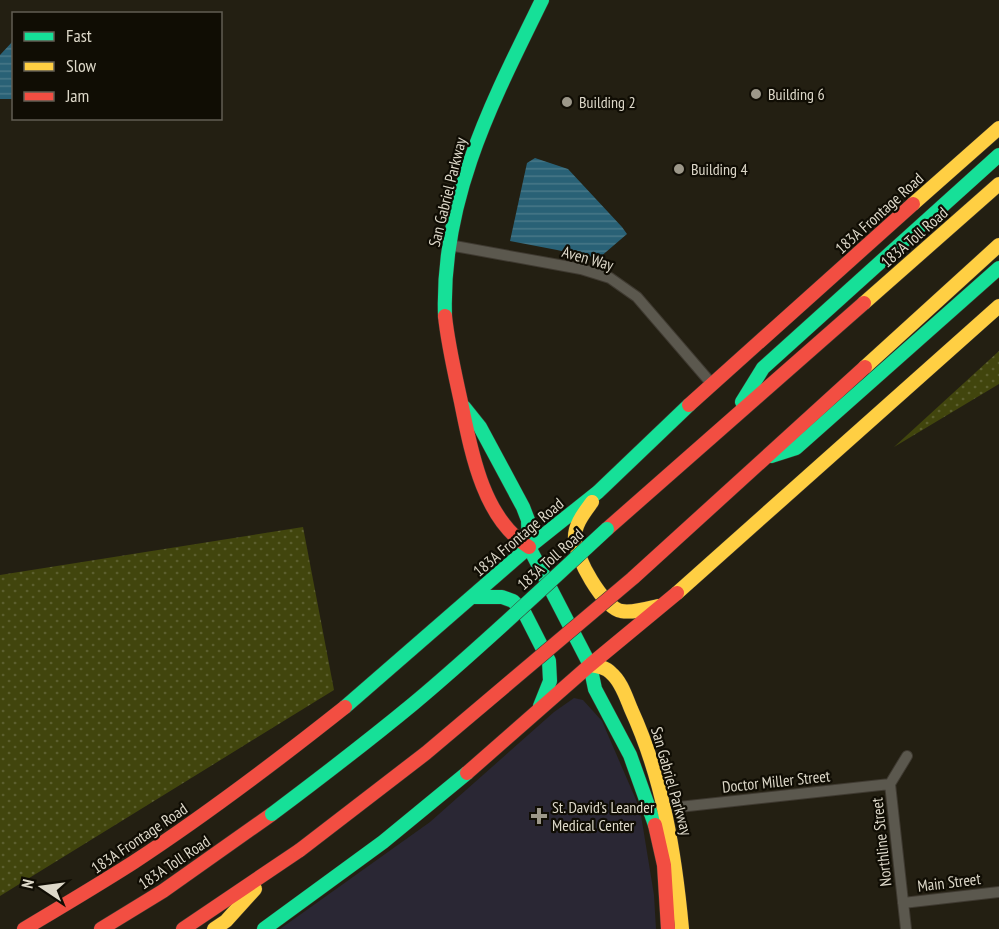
<svg xmlns="http://www.w3.org/2000/svg" width="999" height="929" viewBox="0 0 999 929" font-family="'PT Sans Narrow',sans-serif">
<style>
.medical{fill:#2a2734}
.grass{fill:url(#grass-dots)}
.water{fill:url(#water-rules)}
.lines{fill:none;stroke-linecap:round;stroke-linejoin:round}
.street-casing{stroke:#3f3a31;stroke-width:12}
.fast-casing{stroke:#3f3a31;stroke-width:15}
.slow-casing{stroke:#3f3a31;stroke-width:15}
.jam-casing{stroke:#3f3a31;stroke-width:15}
.street{stroke:#5b584e;stroke-width:10}
.fast{stroke:#16e098;stroke-width:14}
.slow{stroke:#ffcf43;stroke-width:14}
.jam{stroke:#f24e42;stroke-width:14}
.fast-bridge-casing{stroke:#3f3a31;stroke-width:15;stroke-linecap:butt}
.jam-bridge-casing{stroke:#3f3a31;stroke-width:15;stroke-linecap:butt}
.fast-bridge{stroke:#16e098;stroke-width:14}
.jam-bridge{stroke:#f24e42;stroke-width:14}
.poi-dot{fill:#9c9789;stroke:#100d04;stroke-width:2}
.labels{text-anchor:middle;stroke-width:4.5;stroke-linejoin:round;paint-order:stroke}
.poi-label{font-size:16px;fill:#ddd8c9;stroke:#100d04;text-anchor:start}
.street-label{font-size:16px;fill:#ddd8c9;stroke:#100d04}
</style>
<defs>
<pattern id="grass-dots" width="8" height="8" patternUnits="userSpaceOnUse" patternTransform="scale(1.5)"><rect width="8" height="8" fill="#41450d"/><path d="M2 2h.1M6 6h.1" fill="none" stroke="#5c5f2f" stroke-width="1.8" stroke-linecap="round"/></pattern>
<pattern id="water-rules" width="6" height="5" patternUnits="userSpaceOnUse" patternTransform="scale(1.5)"><rect width="6" height="5" fill="#296176"/><path d="M0 2.5h6" fill="none" stroke="#487788"/></pattern>
</defs>
<rect width="100%" height="100%" fill="#231f12"/>
<!-- medical -->
<path class="medical" d="M574,698l9,2 19,21 38,88 14,86 2,34h-376l150,-107 124,-110z"/>
<!-- grass -->
<path class="grass" d="M999,351v33l-105,63z
M303,527l31,163 -334,206v-321z"/>
<!-- water -->
<path class="water" d="M13,41v58h-13v-44z
M535,158l33,11 54,58 5,7 -28,24 -89,-17 17,-78z"/>
<g class="lines">
<defs>
<path id="street" d="M449,245l132,24 29,9 27,19 74,86
M658,805l21,2 211,-23
M903,903l96,-11
M906,929l-16,-145 17,-28"/>
<path id="fast" d="M445,316c-4,-117 47,-214 97,-316
M742,402l21,-34 236,-213
M464,407l16,20 43,80 5,13 1,27 61,118 5,24 35,66 25,70
M771,456l25,-8 203,-180
M473,597h29l11,4 11,11 25,49 1,20 -10,25
M345,707l184,-160 69,-55 91,-87
M264,929l119,-87 84,-69"/>
<path id="slow" d="M913,204l86,-76
M864,303l135,-119
M865,367l134,-122
M592,502c-8,11 -18,23 -17,37 0,18 28,68 46,72 12,2 25,-2 37,-5
M677,593l322,-287
M590,665c8,1 16,2 21,8 10,8 15,24 20,36 32,70 44,144 51,220
M214,929l12,-8 29,-32"/>
<path id="jam" d="M445,316c3,29 10,58 16,86 10,49 22,117 68,145
M689,405l224,-201
M607,529l257,-226
M633,578l232,-211
M467,773l123,-108 87,-72
M655,825l9,40 4,64
M24,929c37,-22 74,-44 110,-67 73,-48 143,-101 211,-155
M101,929l62,-38 109,-77
M183,929l117,-79"/>
</defs>
<!-- street casing -->
<use href="#street" class="street-casing"/>
<!-- fast casing -->
<use href="#fast" class="fast-casing"/>
<!-- slow casing -->
<use href="#slow" class="slow-casing"/>
<!-- jam casing -->
<use href="#jam" class="jam-casing"/>
<!-- street -->
<use href="#street" class="street"/>
<!-- fast -->
<use href="#fast" class="fast"/>
<!-- slow -->
<use href="#slow" class="slow"/>
<!-- jam -->
<use href="#jam" class="jam"/>
<defs>
<path id="fast-bridge" d="M272,814c48,-36 95,-72 141,-110 67,-56 130,-116 194,-175"/>
<path id="jam-bridge" d="M300,850l126,-97 207,-175"/>
</defs>
<!-- fast-bridge casing -->
<use href="#fast-bridge" class="fast-bridge-casing"/>
<!-- jam-bridge casing -->
<use href="#jam-bridge" class="jam-bridge-casing"/>
<!-- fast-bridge -->
<use href="#fast-bridge" class="fast-bridge"/>
<!-- jam-bridge -->
<use href="#jam-bridge" class="jam-bridge"/>
</g>
<!-- markers -->
<g class="poi-dot">
<circle cx="756" cy="94" r="6"/>
<circle cx="567" cy="102" r="6"/>
<circle cx="679" cy="169" r="6"/>
<path d="M536 807h6v6h6v6h-6v6h-6v-6h-6v-6h6z"/>
</g>
<g class="labels">
<!-- poi labels -->
<g class="poi-label">
<text x="768" y="100">Building 6</text>
<text x="579" y="108">Building 2</text>
<text x="691" y="175">Building 4</text>
<text x="552" y="813">St. David’s Leander<tspan x="552" dy="18">Medical Center</tspan></text>
</g>
<!-- street labels -->
<g class="street-label">
<text transform="translate(447 192) rotate(-76)" y="6">San Gabriel Parkway</text>
<text transform="translate(879 213) rotate(-42)" y="6">183A Frontage Road</text>
<text transform="translate(914 237) rotate(-41)" y="6">183A Toll Road</text>
<text transform="translate(588 258) rotate(16)" y="6">Aven Way</text>
<text transform="translate(518 537) rotate(-40)" y="6">183A Frontage Road</text>
<text transform="translate(550 559) rotate(-42)" y="6">183A Toll Road</text>
<text transform="translate(672 781) rotate(74)" y="6">San Gabriel Parkway</text>
<text transform="translate(776 781) rotate(-6)" y="6">Doctor Miller Street</text>
<text transform="translate(139 838) rotate(-34)" y="6">183A Frontage Road</text>
<text transform="translate(881 842) rotate(-96)" y="6">Northline Street</text>
<text transform="translate(174 862) rotate(-34)" y="6">183A Toll Road</text>
<text transform="translate(949 882) rotate(-7)" y="6">Main Street</text>
</g>
</g>
<!-- legend -->
<rect x="12" y="12" width="210" height="108" fill="#100d04" stroke="#625e53" stroke-width="1.5"/>
<rect x="24" y="32" width="30" height="9" fill="#16e098" stroke="#625e53" stroke-width="1.5"/>
<text x="66" y="42" font-size="18" fill="#ddd8c9">Fast</text>
<rect x="24" y="62" width="30" height="9" fill="#ffcf43" stroke="#625e53" stroke-width="1.5"/>
<text x="66" y="72" font-size="18" fill="#ddd8c9">Slow</text>
<rect x="24" y="92" width="30" height="9" fill="#f24e42" stroke="#625e53" stroke-width="1.5"/>
<text x="66" y="102" font-size="18" fill="#ddd8c9">Jam</text>
<!-- north arrow -->
<g transform="translate(42 887) rotate(283)" stroke="#100d04" stroke-width="4.5" paint-order="stroke">
<path d="M0-4.5L10 22L0 15L-10 22Z" fill="#ddd8c9"/>
<text y="-9" font-size="16" font-weight="bold" text-anchor="middle" fill="#ddd8c9">N</text>
</g>
</svg>
